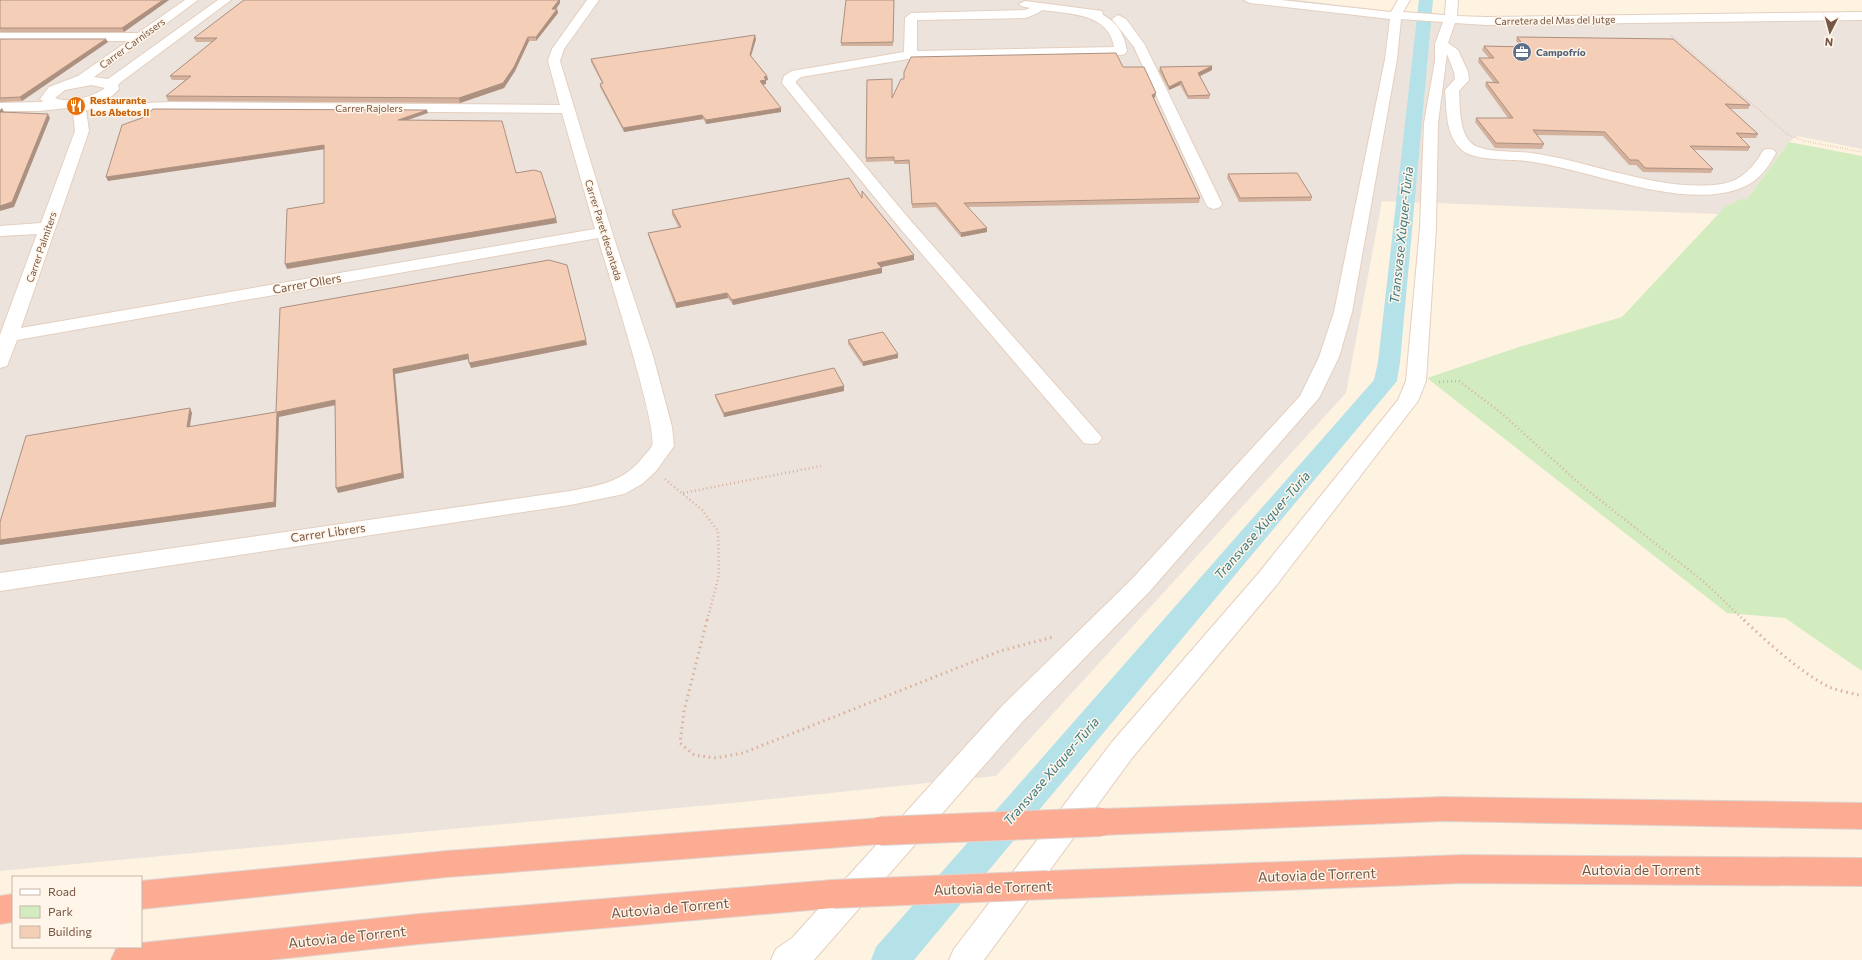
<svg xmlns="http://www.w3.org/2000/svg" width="1862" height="960" viewBox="0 0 1862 960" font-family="Commissioner,sans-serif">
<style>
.industrial{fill:#ece3dc}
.green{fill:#d2ecbf}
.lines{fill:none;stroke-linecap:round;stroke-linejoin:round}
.canal{fill:#b4e2e8;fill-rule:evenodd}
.minor-casing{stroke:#e4cfbf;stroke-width:2}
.highway-casing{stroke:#ded6d3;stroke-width:2}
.path-far2{stroke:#d9b19a;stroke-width:1.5;stroke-dasharray:0.5 2;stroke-linecap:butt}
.path-far1{stroke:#d9b19a;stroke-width:2.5;stroke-dasharray:1 3;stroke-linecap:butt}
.path{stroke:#d9b19a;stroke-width:3;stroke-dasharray:1.5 4;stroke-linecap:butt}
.minor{fill:#fff;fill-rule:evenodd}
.highway{fill:#fcac93;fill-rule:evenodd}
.highway-bridge-casing{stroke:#ded6d3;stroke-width:30;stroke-linecap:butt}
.highway-bridge{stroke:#fcac93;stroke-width:28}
.wall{fill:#d3b19d}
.shaded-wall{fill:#ac9080}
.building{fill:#f5ceb7;stroke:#ac9080}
.labels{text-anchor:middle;stroke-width:3;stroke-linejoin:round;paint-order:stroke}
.far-street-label{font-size:10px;fill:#765646;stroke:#fff5e8}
.far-service-label{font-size:10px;font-weight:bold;fill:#4e5e75;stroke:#fff5e8;text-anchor:start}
.far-food-label{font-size:10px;font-weight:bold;fill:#c56008;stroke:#fff5e8;text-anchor:start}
.street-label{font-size:12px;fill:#765646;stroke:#fff5e8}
.water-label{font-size:13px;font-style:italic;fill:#3c7a84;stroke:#fff5e8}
.near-street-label{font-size:14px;fill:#765646;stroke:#fff5e8}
</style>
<rect width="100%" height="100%" fill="#fef2e1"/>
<!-- industrial -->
<path class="industrial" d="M0,0h1299l160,20 210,-3 36,-3 157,1v134l-65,-13 -8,6 -42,57 -22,8 -6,7 -337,-13 -36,192 -350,383 -254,26 -742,69z"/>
<!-- green -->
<path class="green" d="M1789,142l73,14v515l-77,-53 -58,-5 -300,-235 92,-31 103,-30 103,-110 16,-8h6z"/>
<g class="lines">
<!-- canal -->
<path class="canal" d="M1419,0h14l-33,362 -3,19 -483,579h-43l5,-13 498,-567 4,-18z"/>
<defs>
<path id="minor" d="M185,0h13l-104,77 14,2 110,-79h13l-110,82 -3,3 1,4 -7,7 -18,7 29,1 48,-2 389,3 -12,-44 4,-12 35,-49h12l-35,49 -4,12 52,171 41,124 19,71 2,19 -18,25 -14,13 -18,10 -54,11 -570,86v-18l570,-82c31,-6 54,-9 74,-35 3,-3 6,-7 8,-10 7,-17 -46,-179 -54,-208l-581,102 -10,26 -7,2v-33l37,-101 -37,2v-10l41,-3 34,-92 -2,-19 -6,-4 -28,3h-39v-8l43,-1 -3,-3 9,-12 29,-11 50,-35h-128v-8h138zM91,85l14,3c-12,9 -36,16 -50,10l10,-8zM86,110l37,3 48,-3 391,3 33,116 -574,99 68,-197z
M1244,0h37l110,12 7,-12h12l-7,12 42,3 1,-15h12l-1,16 29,1 376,-5v8l-376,5 -31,-2 -7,20 10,7 10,22 1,8 -10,11c1,16 0,40 12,52 10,10 45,8 60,10 60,8 130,40 191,31 17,-3 26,-12 36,-25 2,-3 3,-6 5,-8 3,-3 7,-2 11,-1l2,3c-13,24 -25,35 -53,40 -59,10 -136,-24 -196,-32 -17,-2 -53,0 -65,-11 -17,-15 -15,-40 -17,-60l10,-11 -1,-7 -7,-18 -9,69 -2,105 -10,153 -8,20 -143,186 -143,171 -148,202h-35l5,-11 158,-207 145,-167 141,-175 8,-19 14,-153 4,-105 11,-62v-17l8,-22 -42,-3 -4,40 -45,253 -13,45 -20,41 -170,194 -126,129 -209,239h-43l5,-11 16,-11 211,-233 128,-125 169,-184 19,-39 15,-45 51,-253 5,-40 -140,-16z
M1025,1l77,10 1,4c15,8 21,19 24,36l-2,3 -4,1 -213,4 -107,18 -5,4v2l114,137 188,213 4,5 -4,5 -7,1 -7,-1 -186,-217 -116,-143 2,-7 8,-5 112,-19 1,-34 6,-5 114,-3 5,-2 -9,-2 -2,-2zM1042,10c28,4 67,3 72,37l-197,4v-31l109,-2 12,-5z
M1118,15l8,4 19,26 77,159 -2,3 -6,2 -6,-2 -2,-3 -72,-157 -22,-28z"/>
<path id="highway" d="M1443,797l419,6v26l-419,-8 -342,14 -10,-4 -5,-9 5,-9 10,-4z
M880,818l10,4 5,9 -5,9 -10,4 -433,33 -306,32v-28l306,-30z
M1462,855l400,3v28l-400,-3 -414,16 -11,-4 -4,-10 4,-10 11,-4z
M833,880l11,4 5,10 -5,10 -11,4 -414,36 -150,16h-158l5,-11 5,-2h20v-4l278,-29z
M13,894v28l-13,2v-28z"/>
</defs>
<!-- minor casing -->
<use href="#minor" class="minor-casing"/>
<!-- highway casing -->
<use href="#highway" class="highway-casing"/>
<!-- path-far2 -->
<path class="path-far2" d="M1671,35l116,99 17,7 58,11"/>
<!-- path-far1 -->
<path class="path-far1" d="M1439,382l20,-1 41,31 81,73 122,96 42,40
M665,479l37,31 16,21 1,44 -12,46
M683,493l138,-27"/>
<!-- path -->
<path class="path" d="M707,620l-23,91 -4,32 14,12 22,3 27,-5 257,-102 53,-14
M1744,620c24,23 55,51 85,67 10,4 23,6 33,9"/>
<!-- minor -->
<use href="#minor" class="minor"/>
<!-- highway -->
<use href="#highway" class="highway"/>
<defs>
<path id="highway-bridge" d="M880,831l221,-9
M833,894l215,-9"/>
</defs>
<!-- highway-bridge casing -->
<use href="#highway-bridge" class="highway-bridge-casing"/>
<!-- highway-bridge -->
<use href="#highway-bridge" class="highway-bridge"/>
</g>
<!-- wall -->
<path class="wall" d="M0,0h169l-45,32h-124z
M244,0h316v3l-4,6h1l1,4 -22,28h-7l-14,30 -11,17 -44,15 -292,-2 -2,-5 19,-16h-13l-2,-4 42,-34h-16l-2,-4z
M894,0l-1,46h-52v-3z
M1517,37l233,68 -2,4h-18l28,25 -2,4h-16l10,9 -2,4 -54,-1 19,19 -2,4 -68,-1 -7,-7h-7l-26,-29 -67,-1 8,9 -2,5 -47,-1 -20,-26 1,-4h32l-23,-32 1,-4 8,1 -16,-21 1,-4h10l-7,-8 2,-4h37l-5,-5z
M0,39l108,3 -86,59 -22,1z
M756,39l-5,17 16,20 1,4h-2v4l-3,1 18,27 -75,12 -3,-5 -79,13 -24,-45v-3l2,-1 -11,-21v-3z
M1212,66v4l-12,6 10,19 -1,4h-21l-8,-14 -11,5 -10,-19 1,-4z
M1123,67l32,30 -1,1 46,100 -1,5 -231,4 19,25 -26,5 -25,-30 -24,1 -2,-44h-16v-3l-28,1 1,-82 25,18z
M1228,174l84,23 -1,4 -72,1 -12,-24z
M862,198l52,62 -34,7 2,6 -149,32 -5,-7 -52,10 -27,-70 -1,-5 31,-5 -7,-13v-5z
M848,340l50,18 -35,8 -15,-22z
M844,386v5l-120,26 -8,-18 -1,-4z"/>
<!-- shaded-wall -->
<path class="shaded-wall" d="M163,0h6l-45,32 -2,-4z
M559,0h1v3l-7,10 -1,-4z
M557,9l1,4 -22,28v-4z
M755,35l1,4 -6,20v-4z
M528,37l1,4 -14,30 -11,17 -44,15 -1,-5z
M106,39l2,3 -86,59 -2,-4z
M1212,66v4l-14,7v-4z
M767,76l1,4 -4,1v-4z
M766,80v4l-6,1v-4z
M1181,81l-1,4 -11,5v-3z
M1156,93l-1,4 -3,2v-4z
M2,108l2,4 -4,4v-6z
M781,108v4l-75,12v-4z
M427,110l1,3 -29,10 -1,-3z
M48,114l2,4 -36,89 -14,4v-5z
M702,115l1,4 -79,13 -1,-4z
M324,145l2,4 -218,32 -2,-4z
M556,218l1,5 -270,46 -2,-5z
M987,228v4l-26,5v-4z
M914,255v5l-37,8v-5z
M882,268v5l-149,32 -1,-5z
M727,293l1,5 -52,10v-5z
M586,340l1,5 -116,23 -2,-5z
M468,354l1,5 -74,15 9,104 -66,15 -2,-5 57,-119z
M898,354v4l-35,8v-4z
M844,386v5l-120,26v-4z
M335,400l1,5 -57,12 -3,90 -276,38v-5l277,-128z
M190,408l2,5 -3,19 -2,-5z"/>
<!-- building -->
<path class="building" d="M0,0h163l-41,28h-122z
M244,0h315l-7,9h5l-21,28h-8l-14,30 -11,16 -44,15 -293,-2 25,-20h-21l47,-38h-23z
M846,0h48l-1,42 -52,1z
M755,35l-5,20 17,21 -3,1 2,3 -6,1 21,27 -75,12 -4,-5 -79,13 -23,-44 3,-1 -12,-24z
M1517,37l156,2 77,66 -25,-1 33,30 -22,-1 14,14 -60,-1 23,23 -68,-1 -7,-8h-8l-25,-28 -72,-2 11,14 -48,-1 -20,-25h37l-27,-36 13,1 -20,-25h15l-10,-12 41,1z
M0,39h106l-86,58 -20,1z
M1116,53l7,14h21l12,26 -4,2 48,103 -236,5 23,25 -26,5 -25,-30 -24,1 -3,-44 -15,1v-4l-28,1 1,-78 25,-1v19l9,-19h3v-7l7,-15z
M1212,66l-14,7 12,22 -22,1 -7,-15 -12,6 -9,-20z
M153,109l274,1 -29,10 104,1 14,52 18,-3 7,2 15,46 -271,46 2,-55 37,-6v-58l-218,32 16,-52 20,-7z
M0,112l48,2 -36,88 -12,4z
M1297,173l15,24 -72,1 -12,-24z
M849,178l13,20v-7l52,64 -37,8 5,5 -150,32 -5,-7 -51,10 -28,-70 33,-6 -9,-17z
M549,260l18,5 19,75 -117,23 -1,-9 -75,15 9,104 -66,15 -1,-88 -58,12 -3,90 -274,38v-18l26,-86 164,-28 -3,19 89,-15 4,-104z
M883,332l15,22 -35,8 -15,-22z
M834,368l10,18 -120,27 -9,-18z"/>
<!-- icons -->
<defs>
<symbol id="office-disc" viewBox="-11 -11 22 22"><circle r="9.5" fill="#5c6f8a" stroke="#fff5e8"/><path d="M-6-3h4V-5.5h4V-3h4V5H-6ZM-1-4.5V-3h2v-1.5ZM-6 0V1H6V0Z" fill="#fff"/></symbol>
<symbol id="restaurant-disc" viewBox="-11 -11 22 22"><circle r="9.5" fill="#e8710a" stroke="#fff5e8"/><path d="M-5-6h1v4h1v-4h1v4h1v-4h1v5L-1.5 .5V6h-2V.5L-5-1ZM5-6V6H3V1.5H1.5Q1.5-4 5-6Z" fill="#fff"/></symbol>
</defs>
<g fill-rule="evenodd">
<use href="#office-disc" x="1511" y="41" width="22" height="22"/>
<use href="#restaurant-disc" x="65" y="95" width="22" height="22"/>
</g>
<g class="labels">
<!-- far-street labels -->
<g class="far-street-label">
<text transform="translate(1555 20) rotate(-1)" y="4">Carretera del Mas del Jutge</text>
<text transform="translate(132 43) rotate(-36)" y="4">Carrer Carnissers</text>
<text x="369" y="112">Carrer Rajolers</text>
<text transform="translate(604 230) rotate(73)" y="4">Carrer Paret decantada</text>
<text transform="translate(41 247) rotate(-71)" y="4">Carrer Palmiters</text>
</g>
<!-- far-service labels -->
<g class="far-service-label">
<text x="1536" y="56">Campofrío</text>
</g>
<!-- far-food labels -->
<g class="far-food-label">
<text x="90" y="104">Restaurante<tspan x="90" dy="12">Los Abetos II</tspan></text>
</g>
<!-- street labels -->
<g class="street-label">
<text transform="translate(307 284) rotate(-10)" y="4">Carrer Ollers</text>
<text transform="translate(328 533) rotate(-8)" y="4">Carrer Librers</text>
</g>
<!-- water labels -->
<g class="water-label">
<text transform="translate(1401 235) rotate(-84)" y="5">Transvase Xùquer-Tùria</text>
<text transform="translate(1262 525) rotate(-49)" y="5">Transvase Xùquer-Tùria</text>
<text transform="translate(1051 771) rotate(-49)" y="5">Transvase Xùquer-Tùria</text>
</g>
<!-- near-street labels -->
<g class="near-street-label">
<text x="1641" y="875">Autovia de Torrent</text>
<text transform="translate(1317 875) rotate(-2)" y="5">Autovia de Torrent</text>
<text transform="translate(993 888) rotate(-2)" y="5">Autovia de Torrent</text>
<text transform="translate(670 908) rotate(-5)" y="5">Autovia de Torrent</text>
<text transform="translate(347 937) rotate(-6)" y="5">Autovia de Torrent</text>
</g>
</g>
<!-- legend -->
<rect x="12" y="876" width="130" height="72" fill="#fff5e8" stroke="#c8b5a7"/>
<rect x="20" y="889" width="20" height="6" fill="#ffffff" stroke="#c8b5a7"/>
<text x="48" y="896" font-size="12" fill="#765646">Road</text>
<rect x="20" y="906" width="20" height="12" fill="#d2ecbf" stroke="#c8b5a7"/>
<text x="48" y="916" font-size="12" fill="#765646">Park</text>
<rect x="20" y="926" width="20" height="12" fill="#f5ceb7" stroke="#c8b5a7"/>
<text x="48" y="936" font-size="12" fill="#765646">Building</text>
<!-- north arrow -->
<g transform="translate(1830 32) rotate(186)" stroke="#fff5e8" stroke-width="3" paint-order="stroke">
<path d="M0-3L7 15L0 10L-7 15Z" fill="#765646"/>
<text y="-6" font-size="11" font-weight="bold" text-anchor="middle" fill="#765646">N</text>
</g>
</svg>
